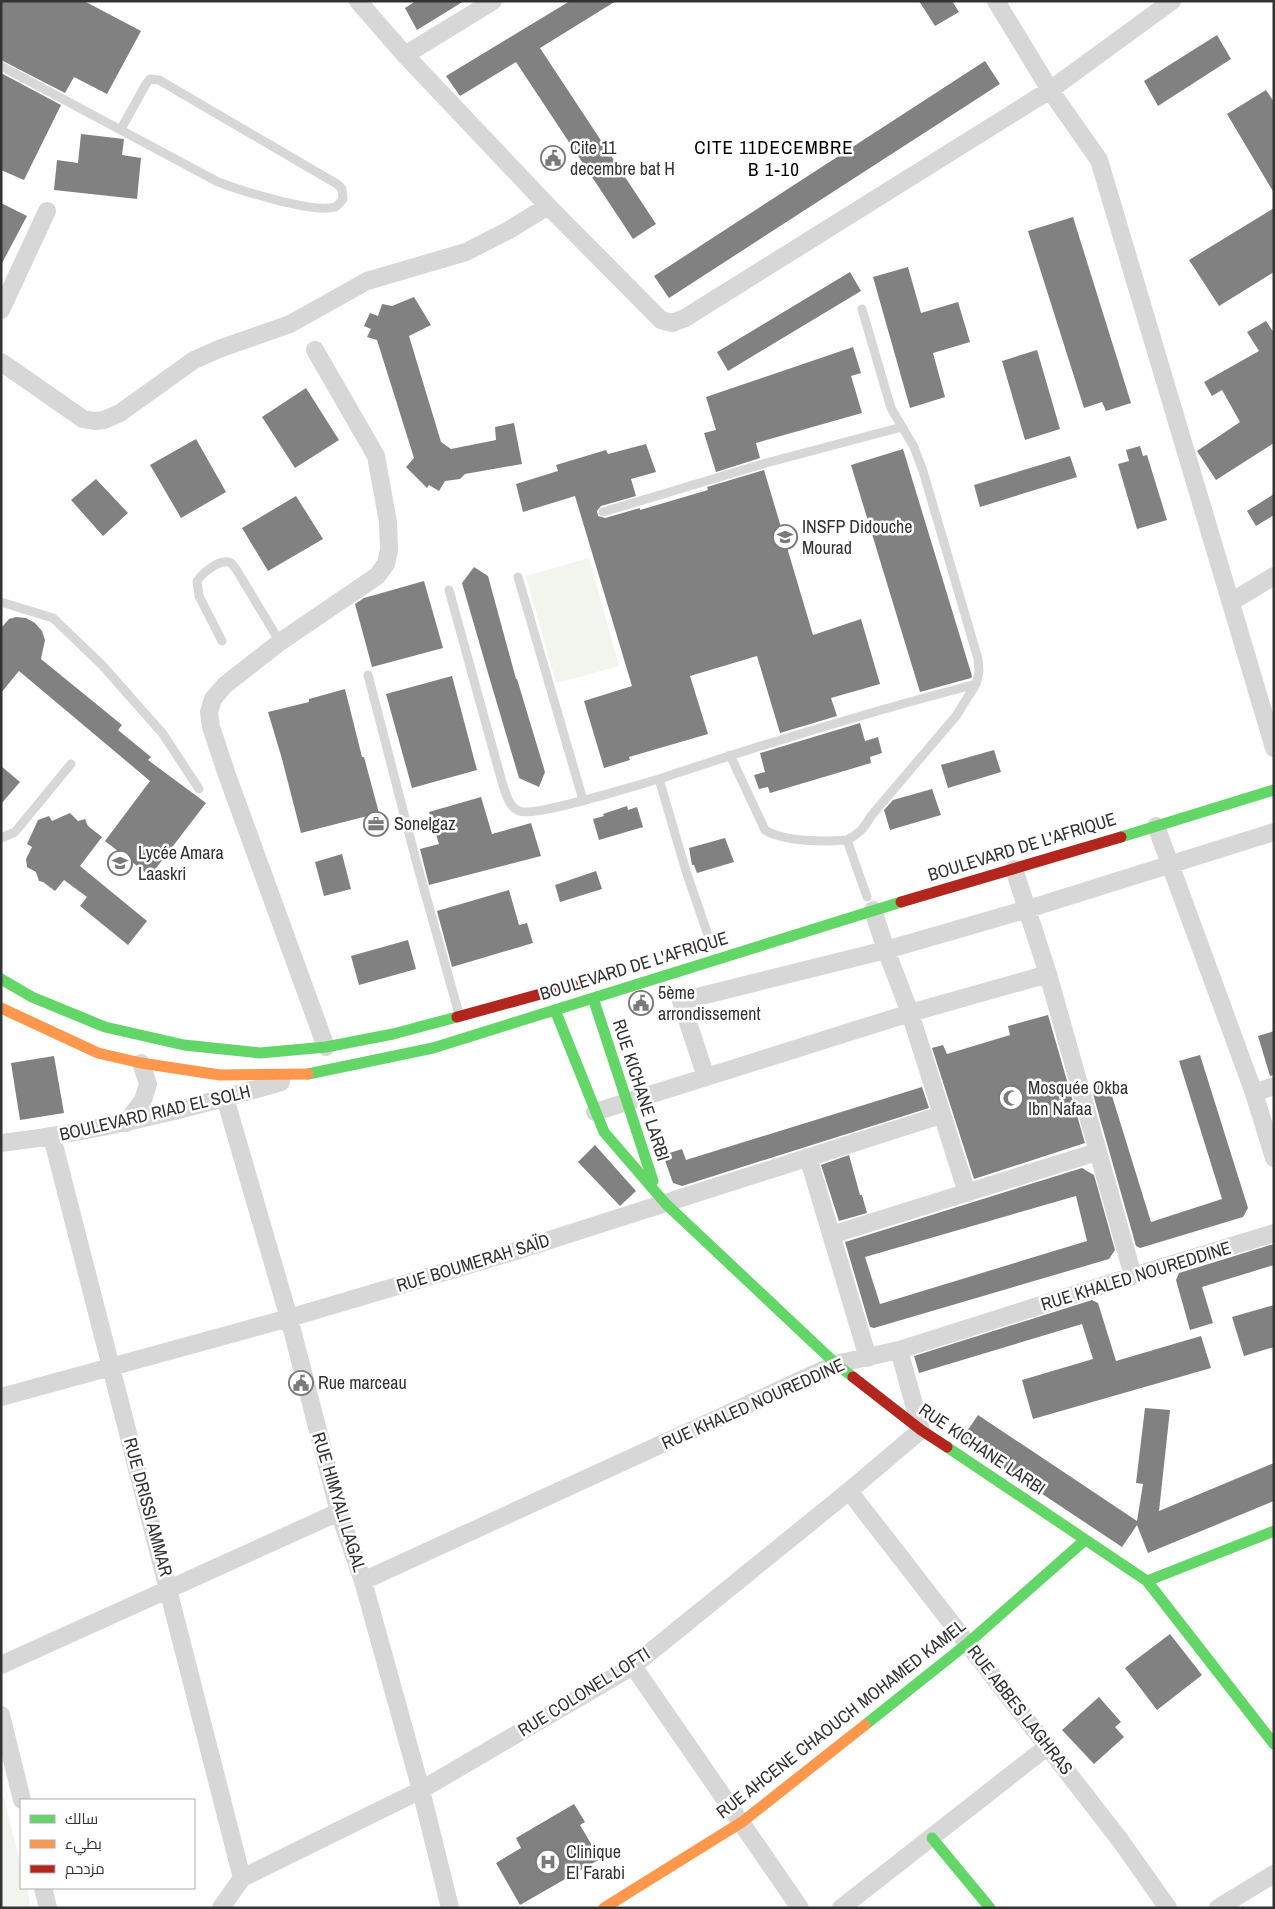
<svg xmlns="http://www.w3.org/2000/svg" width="1275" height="1909" viewBox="0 0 1275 1909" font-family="'Archivo Narrow',Cairo,sans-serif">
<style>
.green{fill:#f1f5ed}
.building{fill:#818181;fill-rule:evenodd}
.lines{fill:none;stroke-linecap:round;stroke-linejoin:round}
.lane{stroke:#d7d7d7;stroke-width:9}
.street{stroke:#d7d7d7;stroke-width:18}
.fast{stroke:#63d668;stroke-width:11}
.slow{stroke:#ff974d;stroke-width:11}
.jam{stroke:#b3261e;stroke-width:11}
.labels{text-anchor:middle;stroke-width:5;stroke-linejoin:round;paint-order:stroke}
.poi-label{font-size:18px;fill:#333;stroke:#fff;text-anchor:start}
.street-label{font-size:18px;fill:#333;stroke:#fff}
.neighbourhood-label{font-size:19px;letter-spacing:1px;fill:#000;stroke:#fff}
</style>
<rect width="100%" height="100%" fill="#fff"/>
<!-- green -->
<path class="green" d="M589,558l30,108 -63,17 -30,-107z
M1,1787l20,79v22h6l4,20h-30z"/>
<!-- building -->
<path class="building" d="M1,1h83l57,30 -34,63 -33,-17 -9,16 -64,-33z
M416,1h48l-47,29 -12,-22z
M570,1h46l-76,47 116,176 -23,15 -117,-177 -56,34 -14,-20z
M919,1h33l7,11 -24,14z
M1217,35l14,24 -73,47 -14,-25z
M985,61l15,23 -331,214 -15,-22z
M1,73l60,32 -37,75 -23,-10z
M1266,90l8,12v91l-47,-79z
M81,134l43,5 -2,16 19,3 -4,41 -83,-9 3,-30 21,3z
M1,203l26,13 -26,49z
M1274,208v64l-55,34 -30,-46z
M1073,217l58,186 -25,8 -4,-9 -18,6 -56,-177z
M908,267l13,46 37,-11 12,40 -37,11 12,44 -35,11 -37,-131z
M850,272l11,19 -133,80 -11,-19z
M414,297l17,28 -22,11 32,106 10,7 45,-9 -1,-13 19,-4 8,41 -57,10 -5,5 -15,2 -6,10 -10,-6 -2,3 -21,-21 8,-9 -37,-118 -10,-3 4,-8 -7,-3 6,-13 8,3 4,-12 10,2z
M1266,321l8,12v110l-58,37 -19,-29 43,-29 -18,-32 -10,6 -8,-14 55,-31 -12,-19z
M853,347l8,26 -10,3 11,37 -106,30 4,15 -44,14 -12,-39 12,-3 -10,-33z
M1037,350l23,79 -35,11 -23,-79z
M306,388l33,52 -44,28 -33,-51z
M196,439l30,53 -45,26 -31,-53z
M646,444l10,28 -25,7 5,17 -35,10 -4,5 1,5 7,2 35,-10v2l68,-20 -1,-3 57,-17 49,165 48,-16 19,65 -49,14 6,18 -57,17 -23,-77 -67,20 18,58 -79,23 1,3 -26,8 -20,-67 48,-15 -57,-190 -52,16 -7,-28 42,-13 -2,-6 50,-15 2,4z
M1140,446l3,10 4,-1 20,65 -30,9 -19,-65 11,-3 -3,-11z
M903,449l69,227 -1,2 -51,14 -69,-227z
M1070,456l7,21 -97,30 -6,-22z
M96,479l32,34 -25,23 -32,-36z
M1274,494v21l-18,11 -9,-15z
M296,496l27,43 -55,32 -26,-43z
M474,567l14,9 28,103h1l28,93 -6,15 -20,-9 -31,-105 -26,-90z
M424,581l19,67 -71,19 -17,-63 9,-6z
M16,617l10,1 9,5 7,8 3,9 -4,19 81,66 -4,5 33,27 -3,3 58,43 -56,73 -45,-35 45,-60 -131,-110 -18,22v-65l8,-9z
M452,676l25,94 -65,18 -26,-94z
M345,689l17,68h2l15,56 -78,20 -19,-74 -14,-47 41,-10v-3z
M860,723l5,18 13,-4 4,16 -12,4 1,6 -101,30 -2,-6 -9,2 -5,-14 11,-3 -5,-19z
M994,750l7,22 -53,16 -7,-23z
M1,766l19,16 -19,22z
M932,789l9,26 -51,15 -6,-20 9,-10z
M481,797l11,37 39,-11 10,33 -112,29 -9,-36 19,-5 -10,-32z
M627,806l1,4 9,-3 6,20 -44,13 -6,-21 11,-3 -1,-2z
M70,813l8,8 7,-2 3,7 14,11 -22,29 67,55 -19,24 -48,-39 7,-9 -23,-17 -9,11 -12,-9 -4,-1 -3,-9 -9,-5 -1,-8 6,-12 -5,-3 11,-24 11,-4 3,5z
M725,838l9,24 -37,11 -3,-8h-2l-3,-17z
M342,854l9,35 -27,7 -9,-34z
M596,871l6,18 -42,13 -5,-17z
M509,890l10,35 8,-2 6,20 -81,24 -15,-56z
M408,940l8,29 -57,16 -8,-29z
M1048,1015l37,128 -111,36 -42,-131 11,-3 4,9 63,-19 -2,-9z
M1274,1031v44l-4,1 -12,-40z
M1200,1055l48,153 -5,9 -103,31 -4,-2 -45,-159 17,-4 43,139 71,-23 -43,-138z
M54,1056l10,57 -44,7 -9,-57z
M922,1087l7,21 -247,78 -9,-3 -10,-28 19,-6 4,11z
M595,1145l41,46 -16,15 -42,-44z
M849,1155l11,40h2l5,18 -28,8 -18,-56z
M1082,1168l12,7 21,75 -6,9 -235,69 -4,-1 -25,-85zM1076,1196l11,45 -207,63 -15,-47z
M1274,1244v21l-72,22 11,36 -23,7 -14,-50 3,-7z
M1092,1300l6,3 18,58 85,-25 10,32 -178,51 -11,-39 71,-21 -11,-35 -163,49 -5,-17z
M1274,1305v42l-30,9 -12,-39z
M1145,1408l25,2 -11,101 115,-48v38l-126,52 -11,-28 -15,22 -161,-107 17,-25 159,106 6,-37 -7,-1z
M1170,1634l32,41 -45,35 -32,-42z
M1099,1697l22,25 -6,5 9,10 -30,27 -32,-34z
M574,1804l11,18 -5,3 20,34 -80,46 -24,-42 25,-15 -5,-10z"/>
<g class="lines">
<!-- lane -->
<path class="lane" d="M1,66l217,116c21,8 97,32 117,25 4,-2 5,-5 8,-8l-1,-10 -5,-5 -178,-104 -9,-1 -4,5 -25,45
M862,309l29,99 23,39 9,24 55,188 1,13 -3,12 -20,32 -85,100c-6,11 -12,18 -24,24l20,57
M603,512l163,-49 136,-36
M518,577l65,223
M449,590l53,192c3,9 6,24 17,29 15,7 117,-26 140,-32l27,92 25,73
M1,602l52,16 49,47 61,69 36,55
M222,641l-23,-45 -2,-15c5,-7 23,-24 34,-18 2,2 3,4 5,6l44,73
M368,675l49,189 42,150
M730,755l35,75c19,12 60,12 82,10
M659,779c105,-35 210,-67 317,-95
M1,838l14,-6 56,-68"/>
<!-- street -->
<path class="street" d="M358,1l47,54 143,151 113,114 11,3 13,-5 365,-228 122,-89
M996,1l54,89 49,70 175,588
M405,55l88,-54
M1,310l46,-99
M315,350l61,106 12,66 1,28 -3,14 -9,12 -97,66 -55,43 -12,14 -4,13 2,15 16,48 99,272
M1,362l82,57 11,2 10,-1 16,-7 74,-53 25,-11 71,-25 77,-43 99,-29 43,-22 39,-24
M1231,602l43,-26
M1156,826l98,267 20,65
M1014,869l34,105 85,302
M873,910l13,40 24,63 57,180
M706,1077l-25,-76 205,-51 142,-41 246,-77
M1254,1093l20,-7
M225,1098l64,220 50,194 24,69 58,209 29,118
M595,1112l315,-99 138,-39
M126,1123l17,-23 5,-16 -7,-21
M52,1137l190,741
M1,1143c96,-11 188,-34 280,-61
M808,1157l60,201
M831,1235l266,-83
M1,1397l288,-79 220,-65 432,-138
M849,1491l271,349 48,68
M363,1581l473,-217 63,-14 234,-74 141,-43
M1,1665l338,-153
M633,1666l167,242
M1,1715l21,85
M43,1888l5,20
M221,1908l21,-30 179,-88 212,-124 216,-175 72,-61 -22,-80
M841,1908l207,-162
M1218,1908l56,-34"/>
<!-- fast -->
<path class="fast" d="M1121,837l153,-47
M1,979l31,18 73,30 79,18 76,8 66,-6 67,-13 64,-17
M593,998l60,183
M555,1010l49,122 62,72 170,160 17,13
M308,1074l125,-26 468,-146
M947,1447l200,134 127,163
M1147,1581l127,-50
M865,1725l103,-82 117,-103
M932,1838l58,70"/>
<!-- slow -->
<path class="slow" d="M1,1008l97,45 43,10 79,12 88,-1
M604,1908l138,-86 123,-97"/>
<!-- jam -->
<path class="jam" d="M901,902l220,-65
M457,1017l116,-32
M853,1377l68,53 26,17"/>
</g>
<!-- icons -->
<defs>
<symbol id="civic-ring" viewBox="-11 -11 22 22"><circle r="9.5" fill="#fff" stroke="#7a7a7a" stroke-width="1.5"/><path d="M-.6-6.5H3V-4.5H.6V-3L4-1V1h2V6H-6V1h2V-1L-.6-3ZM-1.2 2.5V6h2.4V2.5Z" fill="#7a7a7a"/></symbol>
<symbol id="university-ring" viewBox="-11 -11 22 22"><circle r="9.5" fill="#fff" stroke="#7a7a7a" stroke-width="1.5"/><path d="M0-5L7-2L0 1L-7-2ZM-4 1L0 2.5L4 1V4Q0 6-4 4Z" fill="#7a7a7a"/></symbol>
<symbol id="office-ring" viewBox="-11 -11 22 22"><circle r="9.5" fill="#fff" stroke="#7a7a7a" stroke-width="1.5"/><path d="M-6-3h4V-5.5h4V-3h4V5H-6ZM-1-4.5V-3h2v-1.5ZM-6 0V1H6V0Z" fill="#7a7a7a"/></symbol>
<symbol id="school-ring" viewBox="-11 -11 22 22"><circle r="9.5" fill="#fff" stroke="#7a7a7a" stroke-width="1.5"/><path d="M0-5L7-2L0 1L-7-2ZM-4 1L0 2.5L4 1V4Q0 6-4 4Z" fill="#7a7a7a"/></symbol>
<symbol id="mosque-ring" viewBox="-11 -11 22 22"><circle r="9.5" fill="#fff" stroke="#7a7a7a" stroke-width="1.5"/><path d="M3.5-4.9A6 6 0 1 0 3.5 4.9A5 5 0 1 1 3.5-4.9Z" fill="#7a7a7a"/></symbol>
<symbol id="hospital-ring" viewBox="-11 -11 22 22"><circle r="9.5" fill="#fff" stroke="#7a7a7a" stroke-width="1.5"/><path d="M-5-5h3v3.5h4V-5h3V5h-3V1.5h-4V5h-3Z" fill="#7a7a7a"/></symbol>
</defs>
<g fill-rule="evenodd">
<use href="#civic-ring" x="539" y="144" width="28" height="28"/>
<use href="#university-ring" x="771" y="523" width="28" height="28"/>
<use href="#office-ring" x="362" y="810" width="28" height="28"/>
<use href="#school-ring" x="106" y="849" width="28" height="28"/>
<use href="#civic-ring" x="627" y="989" width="28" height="28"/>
<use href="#mosque-ring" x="997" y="1084" width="28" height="28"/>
<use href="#civic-ring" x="287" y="1369" width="28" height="28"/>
<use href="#hospital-ring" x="534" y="1848" width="28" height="28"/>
</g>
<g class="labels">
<!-- poi labels -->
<g class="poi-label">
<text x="570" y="154">Cite 11<tspan x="570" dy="21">decembre bat H</tspan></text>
<text x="802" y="533">INSFP Didouche<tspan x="802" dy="21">Mourad</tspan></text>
<text x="394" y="830">Sonelgaz</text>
<text x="138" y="859">Lycée Amara<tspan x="138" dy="21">Laaskri</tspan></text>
<text x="658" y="999">5ème<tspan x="658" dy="21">arrondissement</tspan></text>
<text x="1028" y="1094">Mosquée Okba<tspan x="1028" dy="21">Ibn Nafaa</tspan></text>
<text x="318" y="1389">Rue marceau</text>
<text x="566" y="1858">Clinique<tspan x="566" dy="21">El Farabi</tspan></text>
</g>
<!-- street labels -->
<g class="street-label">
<text transform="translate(1022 847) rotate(-17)" y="6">BOULEVARD DE L'AFRIQUE</text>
<text transform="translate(634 966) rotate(-17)" y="6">BOULEVARD DE L'AFRIQUE</text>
<text transform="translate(641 1090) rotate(72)" y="6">RUE KICHANE LARBI</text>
<text transform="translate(155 1113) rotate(-13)" y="6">BOULEVARD RIAD EL SOLH</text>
<text transform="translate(473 1263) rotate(-17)" y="6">RUE BOUMERAH SAÏD</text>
<text transform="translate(1136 1276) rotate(-17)" y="6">RUE KHALED NOUREDDINE</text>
<text transform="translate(753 1404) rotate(-24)" y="6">RUE KHALED NOUREDDINE</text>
<text transform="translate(982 1449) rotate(34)" y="6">RUE KICHANE LARBI</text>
<text transform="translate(339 1502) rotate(73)" y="6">RUE HIMYALI LAGAL</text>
<text transform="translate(148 1507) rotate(75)" y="6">RUE DRISSI AMMAR</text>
<text transform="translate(584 1692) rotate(-32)" y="6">RUE COLONEL LOFTI</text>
<text transform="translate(1020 1710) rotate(52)" y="6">RUE ABBES LAGHRAS</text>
<text transform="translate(841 1719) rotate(-38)" y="6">RUE AHCENE CHAOUCH MOHAMED KAMEL</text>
</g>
<!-- neighbourhood labels -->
<g class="neighbourhood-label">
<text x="774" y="154">CITE 11DECEMBRE<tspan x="774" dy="22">B 1-10</tspan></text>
</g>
</g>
<!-- border -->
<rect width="1275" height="1909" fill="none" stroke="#333333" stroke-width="5"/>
<!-- legend -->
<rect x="20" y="1799" width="175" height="90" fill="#ffffff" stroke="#adadad"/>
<rect x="30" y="1815" width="25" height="8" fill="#63d668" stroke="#adadad"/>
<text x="65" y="1824" font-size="15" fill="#333333">سالك</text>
<rect x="30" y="1840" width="25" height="8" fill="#ff974d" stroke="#adadad"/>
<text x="65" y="1849" font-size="15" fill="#333333">بطيء</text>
<rect x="30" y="1865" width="25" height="8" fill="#b3261e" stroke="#adadad"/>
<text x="65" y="1874" font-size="15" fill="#333333">مزدحم</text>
</svg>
